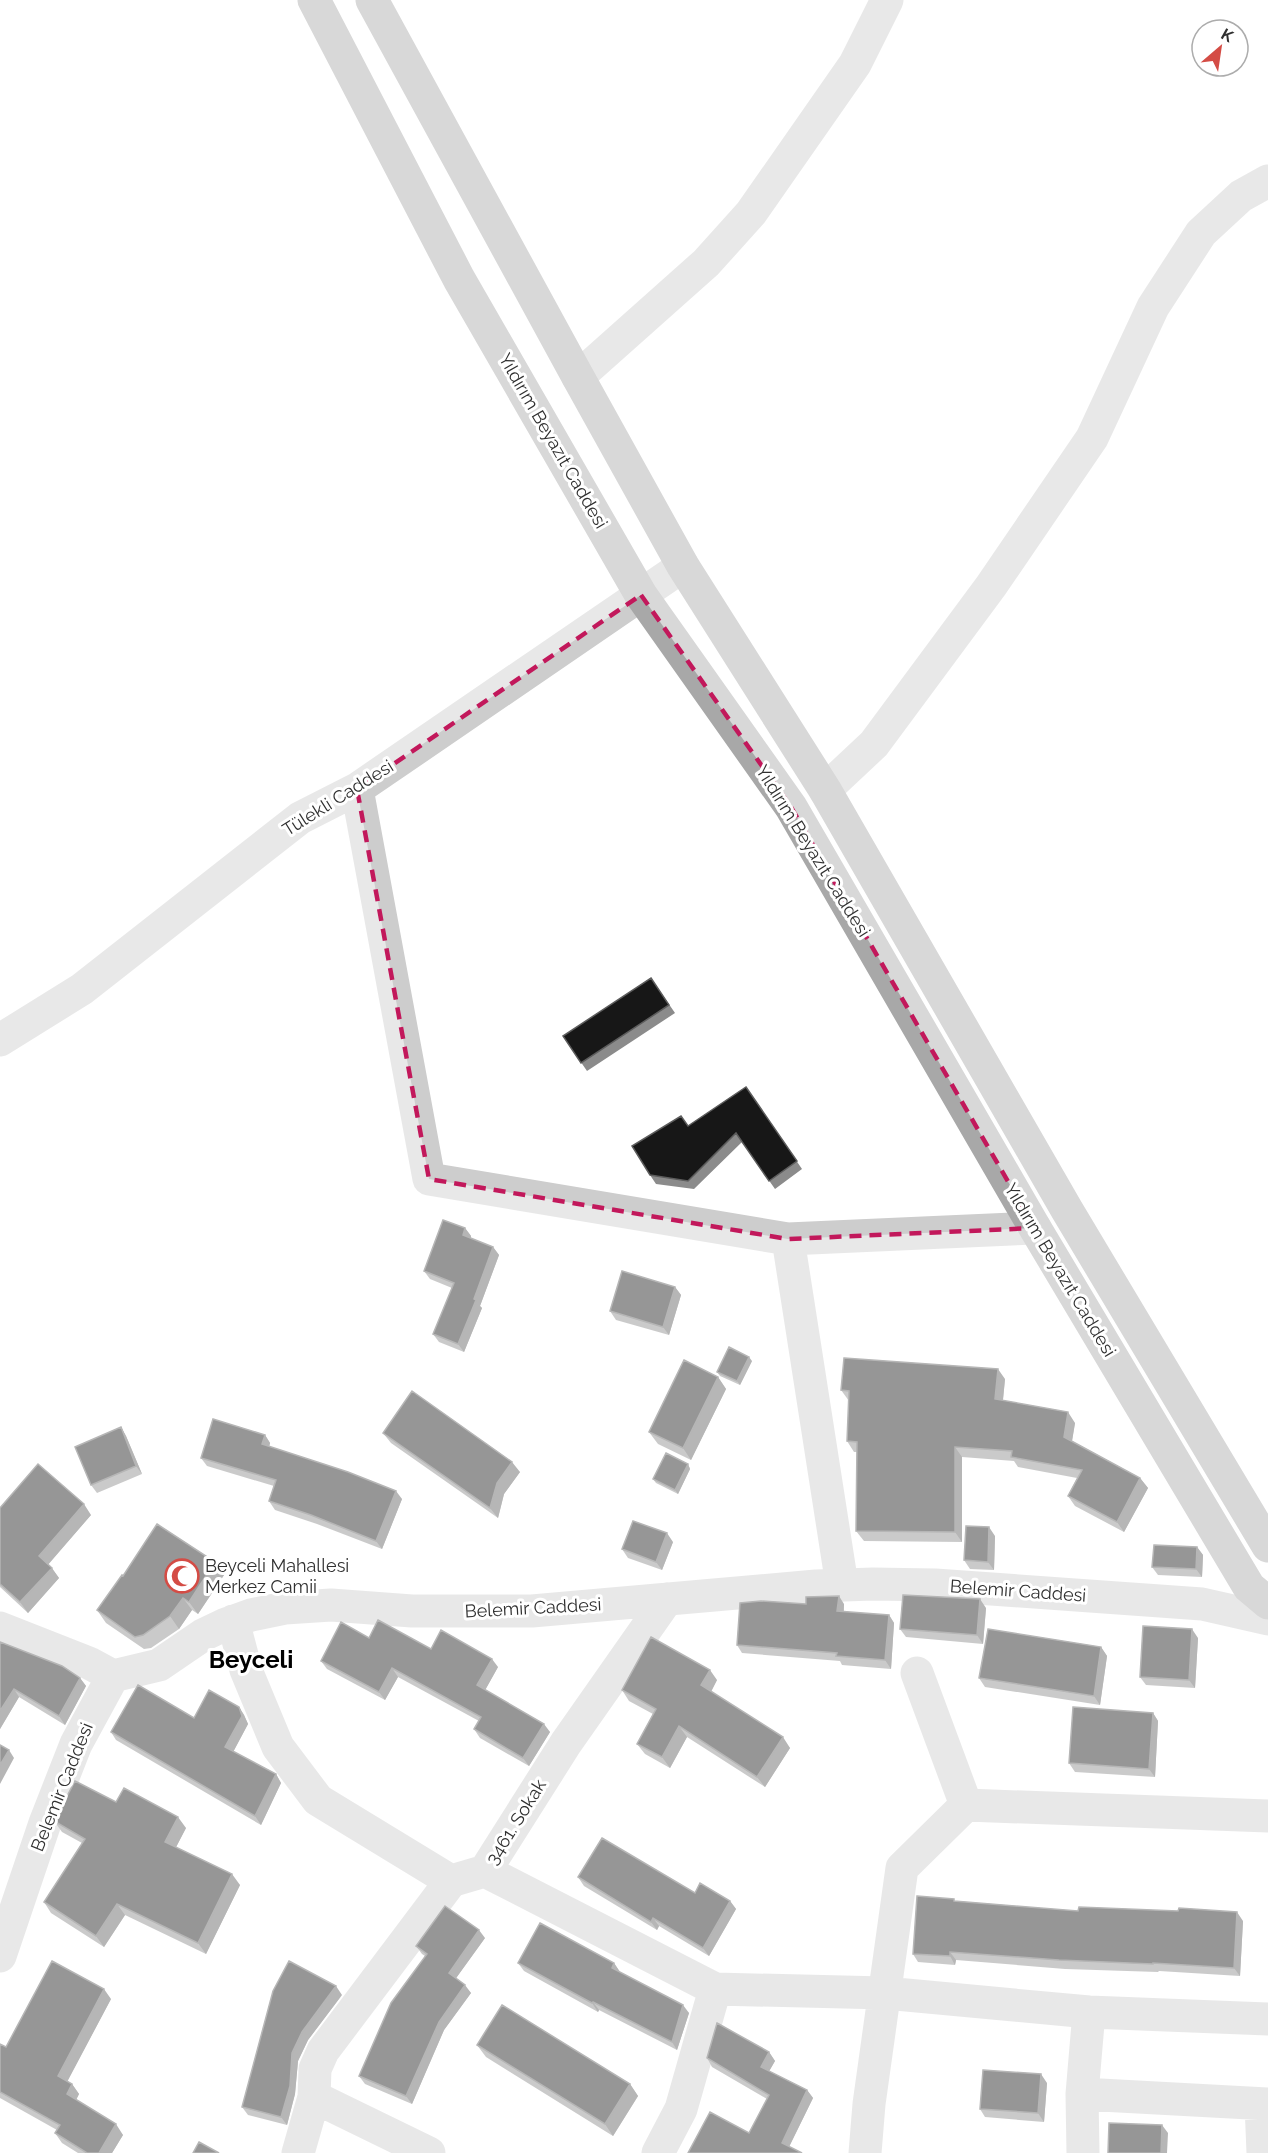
<svg xmlns="http://www.w3.org/2000/svg" width="1268" height="2153" viewBox="0 0 1268 2153" font-family="Raleway,sans-serif">
<style>
.lines{fill:none;stroke-linecap:round;stroke-linejoin:round}
.minor{stroke:#cdcdcd;stroke-width:33}
.major{stroke:#a8a8a8;stroke-width:33}
.wall{fill:#8b8b8b}
.shaded-wall{fill:#5d5d5d}
.building{fill:#171717;stroke:#5d5d5d;stroke-width:1.5}
.marked{fill:none;stroke:#c2185b;stroke-width:4.5;stroke-dasharray:12 8;stroke-linejoin:round}
.labels{text-anchor:middle;stroke-width:6;stroke-linejoin:round;paint-order:stroke}
.street-label{font-size:18px;fill:#303030;stroke:#fff}
.poi-label{font-size:18px;fill:#303030;stroke:#fff;text-anchor:start}
.district-label{font-size:24px;font-weight:bold;fill:#000;stroke:#fff}
</style>
<rect width="100%" height="100%" fill="#fff"/>
<g class="lines">
<!-- minor -->
<path class="minor" d="M578,377l128,-114 45,-50 104,-149 32,-64
M357,789l72,390 359,60 247,-11
M825,790l49,-46 117,-158 101,-148 61,-131 48,-74 40,-37 27,-15
M0,1040l82,-51 218,-171 57,-29 326,-223
M788,1239l54,346
M233,1621l13,49 32,77 40,53 133,81
M0,1628l89,35 24,13
M917,1673l49,132 302,11
M485,1871l230,118 170,4 204,19 179,7
M0,1956l45,-133 31,-79 37,-68 46,-11 44,-30 23,-11 25,-9 34,-7 46,-3 81,6h120l284,-25 57,-2 62,1 267,19 66,15
M1082,2094l186,10
M314,2097l115,56
M1261,2104l2,49
M298,2153l16,-56 1,-28 8,-18 128,-170 34,-10 81,-128 101,-144
M658,2153l23,-44 34,-120
M865,2153l4,-49 33,-236 64,-63
M1083,2153l-1,-59 7,-82"/>
<!-- major -->
<path class="major" d="M314,0l145,279 182,316 150,212 244,421 214,359 19,16
M372,0l206,377 105,189 142,224 242,420 201,336"/>
</g>
<!-- wall -->
<path class="wall" d="M651,978l24,35 -88,58 -24,-35z
M746,1087l56,82 -27,20 -33,-47 -48,47 -38,-5 -6,-9 38,-49z
M465,1228l6,8v2l22,9 6,8 -19,51 2,2 -18,44 -25,-10 -6,-8 19,-46 -22,-9 -6,-8z
M675,1287l6,8 -12,40 -53,-15 -6,-9z
M752,1361l-12,24 -20,-9 -3,-4z
M718,1377l8,12 -35,71 -33,-16 -9,-12z
M1005,1379l-2,21 72,23 -3,18 68,37 8,10 -24,44 -49,-26 -7,-10 9,-18 -59,-11 -4,-6 -52,-4v85l-98,-1 -8,-10 1,-79h-3l-7,-11 2,-40 -8,-11z
M121,1427l5,9 16,38 -45,19 -6,-8z
M383,1433l137,39 -16,22 -6,24 -107,-75z
M265,1435l5,8 -1,3 133,53 -20,50 -65,-25 -42,-14 -6,-9 5,-15 -67,-20 -6,-8z
M688,1464l2,5 -12,25 -22,-11 -3,-4z
M0,1508l91,7 -43,49 11,14 -31,35 -28,-26z
M995,1536l-1,34 -24,-1 -6,-9z
M673,1542l-11,28 -34,-12 -6,-9z
M1197,1547l6,8 -1,22 -44,-2 -6,-8z
M215,1562l9,13 -26,39 -6,-4 -13,19 -28,19 -7,1 -38,-26 -9,-13 26,-34z
M806,1604h38v8l45,3 5,8 -3,46 -49,-4 -2,-4 -98,-8 -5,-8z
M986,1608l-3,36 -77,-7 -6,-8z
M369,1638l62,11 67,18 -13,23 65,42 -21,34 -49,-28 -6,-9 5,-8 -81,-44 -13,23 -58,-31 -6,-8z
M1198,1638l-3,50 -49,-3 -6,-8z
M0,1642l80,36 6,8 -21,39 -46,-28 -19,32z
M1101,1647l6,9 -7,49 -115,-18 -6,-9z
M717,1680l-6,11 79,57 -25,39 -78,-50 -17,31 -25,-14 -8,-10 16,-30 -24,-13 -7,-11z
M239,1707l5,8 4,9 -15,28 43,22 5,9 -20,42 -145,-85 -5,-8 83,-14z
M1153,1713l5,8 -3,56 -80,-5 -6,-9z
M116,1802l70,26 -10,19 64,38 -34,69 -81,-39 -21,32 -53,-34 -7,-11 38,-59 -20,-11 -8,-11z
M578,1877l117,16 35,8 6,8 -27,47 -50,-30 -2,4 -73,-44z
M956,1901l122,10 165,10 -3,55 -81,-5 -1,1 -93,-3 -109,-9 -1,5 -37,-3 -5,-8z
M485,1938l-29,40 15,15 -27,37 -32,74 -47,-20 -6,-8 66,-120 -3,-2 -6,-8z
M518,1963h96l6,9 69,41 -12,37 -78,-40 -1,2 -74,-41z
M342,1995l-34,45 -10,21 -3,33 -8,31 -39,-10 -6,-8z
M111,1999l-44,82 5,3 7,10 -3,6 47,35 -11,18h-34l-16,-10 -7,-10 2,-3 -57,-32v-54l6,3z
M477,2045l153,39 8,12 -25,40 -127,-79z
M769,2052l6,9 -6,10 38,19 6,8 -24,49 -40,-14 18,-34 -55,-32 -5,-9z
M1047,2083l-3,39 -59,-5 -5,-8z"/>
<!-- shaded-wall -->
<path class="shaded-wall" d="M465,1228l6,8 -2,8 -6,-9z
M493,1247l6,8 -19,51 2,2 -18,44 -6,-8z
M675,1287l6,8 -12,40 -6,-8z
M749,1357l3,4 -12,24 -3,-4z
M998,1369l7,10 -3,30 -7,-10z
M718,1377l8,12 -35,71 -8,-12z
M1068,1412l7,11 -4,24 -7,-10z
M121,1427l5,9 16,38 -6,-8z
M265,1435l5,8 -2,9 -6,-8z
M955,1447l7,10v85l-7,-10z
M512,1462l8,10 -16,22 -6,24 -8,-10 7,-25z
M688,1464l2,5 -12,25 -3,-4z
M1140,1478l8,10 -24,44 -7,-10z
M396,1491l6,8 -20,50 -6,-8z
M84,1504l7,11 -44,51 -8,-10z
M989,1527l6,9 -1,34 -6,-8z
M667,1533l6,9 -11,28 -6,-8z
M1197,1547l6,8 -1,22 -6,-8z
M215,1562l9,13 -26,39 -9,-12z
M52,1568l7,10 -31,35 -8,-11z
M839,1596l5,8 -1,15 -6,-8z
M183,1598l9,12 -13,19 -9,-13z
M980,1599l6,9 -3,36 -6,-9z
M889,1615l5,8 -3,46 -6,-9z
M1192,1629l6,9 -3,50 -6,-8z
M1101,1647l6,9 -7,49 -6,-9z
M492,1659l6,8 -15,27 -6,-9z
M392,1668l6,9 -13,23 -6,-8z
M710,1670l7,10 -8,16 -8,-11z
M80,1678l6,8 -21,39 -6,-9z
M14,1689l5,8 -19,32v-18z
M239,1707l5,8 4,9 -17,32 -6,-9z
M1153,1713l5,8 -3,56 -6,-8z
M544,1724l6,8 -21,34 -6,-8z
M679,1726l8,11 -17,31 -8,-11z
M783,1737l7,11 -25,39 -8,-10z
M9,1750l5,8 -14,26v-19z
M276,1774l5,9 -20,42 -6,-9z
M178,1817l8,11 -13,25 -8,-11z
M232,1874l8,11 -34,69 -8,-11z
M730,1901l6,8 -27,47 -6,-8z
M117,1904l8,11 -21,32 -8,-11z
M1237,1912l6,9 -3,55 -6,-8z
M653,1918l6,8 -2,4 -6,-8z
M479,1930l6,8 -31,43 -5,-8z
M950,1952l6,8 -1,5 -5,-9z
M614,1963l6,9 -8,-4z
M465,1985l6,8 -27,37 -32,74 -6,-8 33,-74z
M336,1986l6,9 -34,45 -10,21 -3,33 -8,31 -6,-8 11,-64 10,-21z
M104,1989l7,10 -46,87 -7,-10z
M593,2002l6,8 -1,2 -6,-9z
M683,2005l6,8 -12,37 -5,-8z
M769,2052l6,9 -8,14 -6,-8z
M1041,2074l6,9 -3,39 -6,-9z
M72,2084l7,10 -5,10 -7,-10z
M630,2084l8,12 -25,40 -8,-12z
M807,2090l6,8 -26,53 -5,-8z
M116,2124l7,11 -11,18h-13z
M1162,2125l6,8 -1,20h-6z"/>
<!-- building -->
<path class="building" d="M651,978l18,27 -88,58 -18,-27z
M746,1087l51,74 -28,20 -33,-48 -48,48 -38,-6 -18,-29 49,-30 7,10z
M443,1220l22,8 -2,7 30,12 -19,52 2,1 -18,44 -25,-10 21,-51 -30,-12z
M622,1271l53,16 -12,40 -53,-16z
M729,1347l20,10 -12,24 -20,-9z
M844,1358l154,11 -3,30 73,13 -4,25 76,41 -23,44 -49,-26 14,-26 -71,-13 1,-6 -57,-4v85l-99,-1 1,-89 -10,-1 2,-50 -8,-1z
M684,1360l34,17 -35,71 -34,-16z
M412,1391l100,71 -15,21 -7,25 -107,-75z
M213,1419l52,16 -3,9 86,28 48,19 -20,50 -65,-26 -42,-14 7,-21 -75,-22z
M121,1427l15,39 -45,19 -16,-38z
M666,1453l22,11 -13,26 -22,-11z
M38,1464l46,40 -45,52 13,12 -32,34 -20,-18v-76z
M633,1521l34,12 -11,29 -34,-13z
M157,1524l58,38 -26,40 -6,-4 -13,18 -27,19 -8,2 -38,-27 25,-35 1,1z
M966,1526l23,1 -1,35 -24,-2z
M1154,1545l43,2 -1,22 -44,-2z
M903,1595l77,4 -3,36 -77,-6z
M839,1596l-2,15 52,4 -4,45 -49,-4 1,-3 -100,-8 3,-42 21,-2 45,3v-7z
M378,1620l53,29 10,-19 51,29 -15,26 67,39 -21,34 -49,-29 7,-12 -89,-49 -13,24 -58,-31 20,-39 28,16z
M1143,1626l49,3 -3,51 -49,-3z
M988,1629l113,18 -7,49 -115,-18z
M651,1637l59,33 -9,15 82,52 -26,40 -78,-51 -17,31 -25,-13 19,-35 -34,-19z
M0,1642l62,24 18,12 -21,38 -45,-27 -14,22z
M138,1685l56,33 15,-28 30,17 3,9 -17,31 51,27 -21,42 -144,-84z
M1073,1707l80,6 -4,56 -80,-6z
M0,1745l9,5 -9,15z
M75,1781l41,21 8,-14 54,29 -13,25 67,32 -34,69 -81,-39 -21,32 -52,-34 41,-63 -31,-18z
M602,1838l93,55 5,-10 30,18 -27,47 -50,-30 -2,4 -73,-45z
M917,1896l37,3v2l124,10 1,-4 99,4 1,-3 58,4 -3,56 -81,-5v1l-94,-4 -109,-8v4l-37,-2z
M445,1906l34,24 -30,43 16,12 -26,37 -33,74 -47,-20 32,-73 36,-49 -11,-8z
M540,1923l74,40 -2,5 71,37 -11,37 -79,-40 -1,1 -74,-40z
M52,1961l52,28 -46,87 14,8 -5,10 49,30 -17,29h-12l-32,-20 5,-8 -60,-33v-48l6,3z
M289,1961l47,25 -34,46 -10,21 -2,33 -9,31 -39,-10 31,-116z
M502,2005l128,79 -25,40 -128,-79z
M717,2023l52,29 -8,15 46,23 -25,53 20,10h-114l22,-41 39,21 20,-38 -62,-37z
M983,2070l58,4 -3,39 -58,-4z
M1109,2123l53,2 -1,28h-53z
M199,2142l20,11h-26z"/>
<!-- marked area -->
<path d="M0 0H1268V2153H0ZM641,595l150,212 244,421 -247,11 -359,-60 -72,-390z" fill="#fff" fill-opacity=".55" fill-rule="evenodd"/>
<path class="marked" d="M641,595l150,212 244,421 -247,11 -359,-60 -72,-390z"/>
<!-- icons -->
<defs>
<symbol id="mosque-ring" viewBox="-11 -11 22 22"><circle r="9.5" fill="#fff" stroke="#d44c45" stroke-width="1.5"/><path d="M3.5-4.9A6 6 0 1 0 3.5 4.9A5 5 0 1 1 3.5-4.9Z" fill="#d44c45"/></symbol>
</defs>
<g fill-rule="evenodd">
<use href="#mosque-ring" x="163" y="1557" width="38" height="38"/>
</g>
<g class="labels">
<!-- street labels -->
<g class="street-label">
<text transform="translate(553 441) rotate(60)" y="6">Yıldırım Beyazıt Caddesi</text>
<text transform="translate(338 798) rotate(-32)" y="6">Tülekli Caddesi</text>
<text transform="translate(813 851) rotate(58)" y="6">Yıldırım Beyazıt Caddesi</text>
<text transform="translate(1060 1270) rotate(59)" y="6">Yıldırım Beyazıt Caddesi</text>
<text transform="translate(1018 1591) rotate(4)" y="6">Belemir Caddesi</text>
<text transform="translate(533 1608) rotate(-3)" y="6">Belemir Caddesi</text>
<text transform="translate(62 1787) rotate(-68)" y="6">Belemir Caddesi</text>
<text transform="translate(516 1822) rotate(-58)" y="6">3461. Sokak</text>
</g>
<!-- poi labels -->
<g class="poi-label">
<text x="205" y="1572">Beyceli Mahallesi<tspan x="205" dy="21">Merkez Camii</tspan></text>
</g>
<!-- district labels -->
<g class="district-label">
<text x="251" y="1668">Beyceli</text>
</g>
</g>
<!-- north arrow -->
<g transform="translate(1220 48) rotate(29)"><circle r="28" fill="#ffffff" stroke="#acacac" stroke-width="1.5"/>
<path d="M0-4.5L10 22L0 15L-10 22Z" fill="#d44c45"/>
<text y="-9" font-size="16" font-weight="bold" text-anchor="middle" fill="#303030">K</text>
</g>
</svg>
